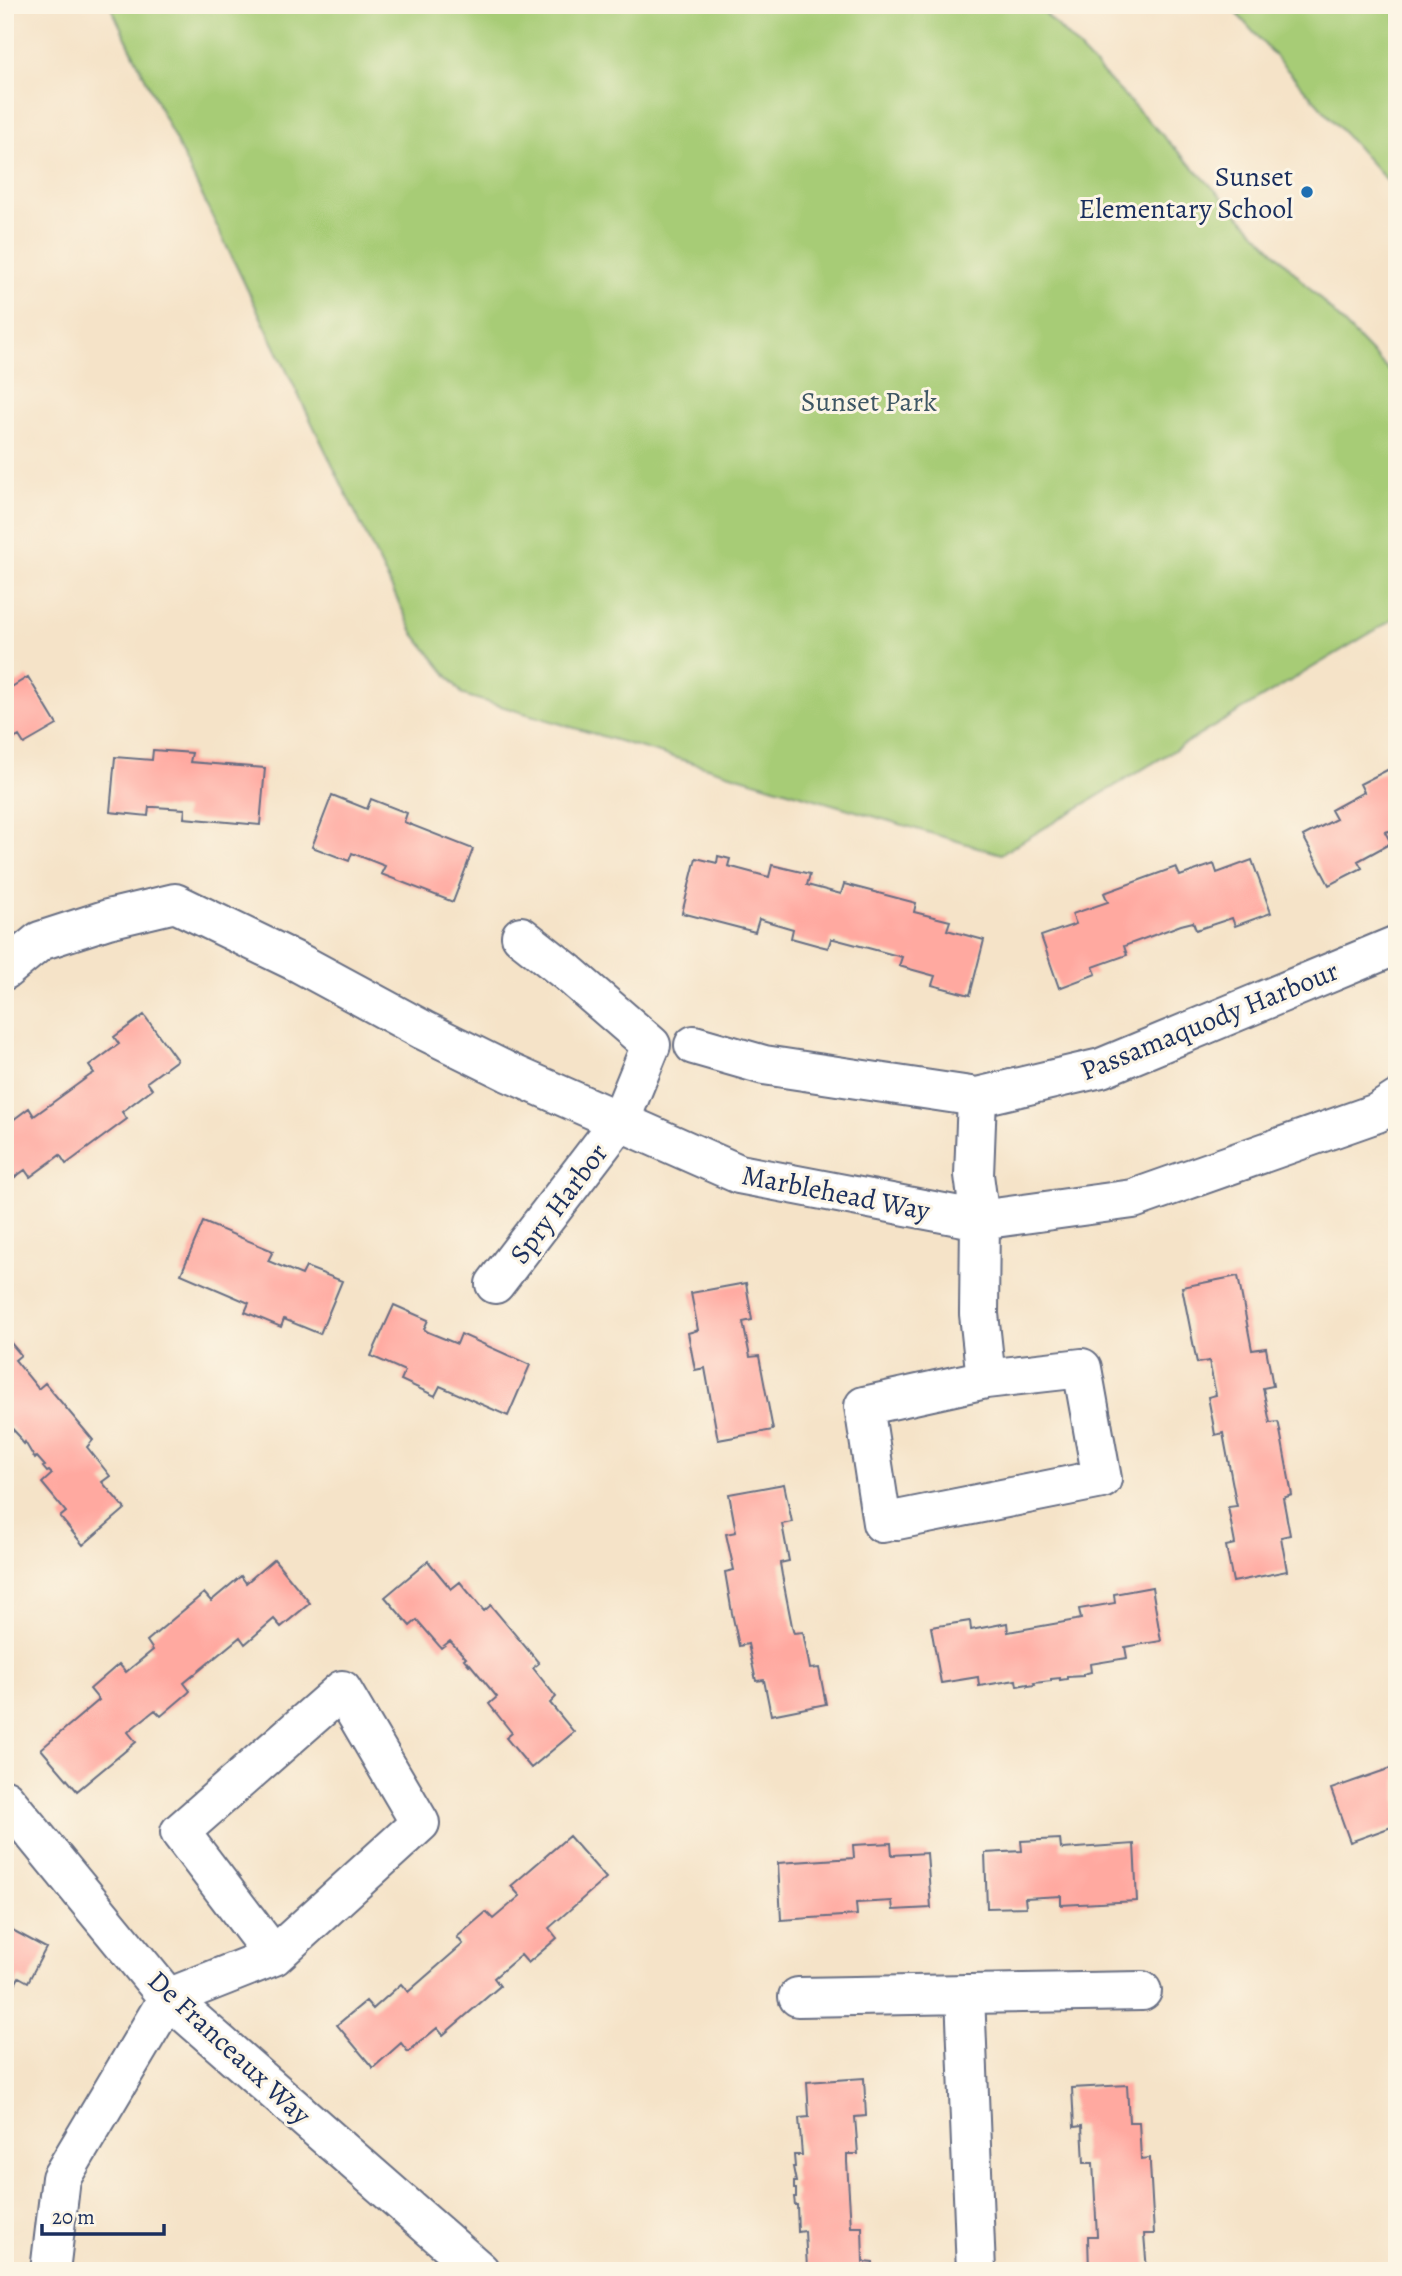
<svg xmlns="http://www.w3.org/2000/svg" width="1402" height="2276" viewBox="0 0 1402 2276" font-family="Alegreya,serif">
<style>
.green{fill:#a7cc76;stroke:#617e6a;stroke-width:2}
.building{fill:#ffa9a0}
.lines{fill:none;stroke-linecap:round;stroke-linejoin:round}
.minor-casing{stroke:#676e83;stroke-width:42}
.minor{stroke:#fff;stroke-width:38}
.poi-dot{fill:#1f6fb2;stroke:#fcf5e5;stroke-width:2.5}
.labels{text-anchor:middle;stroke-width:6;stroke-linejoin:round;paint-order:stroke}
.poi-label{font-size:28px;fill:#1b2f5e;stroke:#fcf5e5;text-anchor:end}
.park-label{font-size:28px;fill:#3e5664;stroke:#fcf5e5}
.street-label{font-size:28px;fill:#1b2f5e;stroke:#fcf5e5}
</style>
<rect width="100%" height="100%" fill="#fcf5e5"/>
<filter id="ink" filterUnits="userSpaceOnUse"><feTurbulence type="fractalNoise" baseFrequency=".0143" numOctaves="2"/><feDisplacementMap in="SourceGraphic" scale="14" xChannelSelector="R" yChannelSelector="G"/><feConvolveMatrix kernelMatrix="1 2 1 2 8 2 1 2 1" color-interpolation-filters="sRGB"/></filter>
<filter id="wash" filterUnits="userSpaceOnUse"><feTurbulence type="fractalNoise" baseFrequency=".00686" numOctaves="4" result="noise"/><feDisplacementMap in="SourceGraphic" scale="28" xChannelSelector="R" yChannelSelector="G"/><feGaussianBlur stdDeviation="1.57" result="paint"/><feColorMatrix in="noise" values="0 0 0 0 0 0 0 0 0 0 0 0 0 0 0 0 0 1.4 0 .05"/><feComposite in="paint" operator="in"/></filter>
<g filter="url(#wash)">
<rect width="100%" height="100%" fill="#f5e3c8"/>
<!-- green -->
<path class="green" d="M110,5h927l360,374v238l-396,237 -538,-159 -49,-61z
M1229,5h168v187z"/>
<g id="blocks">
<!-- building -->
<path class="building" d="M28,677l29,48 -33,19 -5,-8 -14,8v-53z
M153,750l39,3 -2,9 75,6 -5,57 -76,-7 1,-9 -31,-2h-5l-1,9 -38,-4 5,-55 37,3z
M1397,765v64l-12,3 6,11 -33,18 4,7 -33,17 -26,-49 33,-17 -5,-9 33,-18 -4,-8z
M332,795l35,14 4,-10 36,14 -3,9 69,27 -20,53 -72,-28 4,-8 -33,-13 -3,8 -37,-14z
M718,856l12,3 -2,7 41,11 3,-12 38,9 -3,11 34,9 3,-10 72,19 -2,9 36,9 -3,9 37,10 -14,55 -38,-10 3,-9 -36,-10 3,-9 -68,-18h-3l-3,9 -8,-2 -29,-8 2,-9 -34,-10 -4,13 -73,-19 14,-55 21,5z
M1252,860l19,53 -36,13 -3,-8 -36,12 -3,-8 -12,3 -57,21 3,9 -34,12 3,7 -37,14 -18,-52 35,-12 -4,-10 36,-12 -4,-9 72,-26 4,9 34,-12 3,9z
M144,1015l33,45 -30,22 5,7 -30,23 5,7 -58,43 -3,2 -6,-9 -30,22 -5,-7 -20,14v-58l24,-18 5,8 55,-40 5,-3 -5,-7 30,-22 -5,-7z
M203,1222l70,29 -5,10 34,14 4,-8 36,14 -22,53 -36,-15 -3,8 -36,-15 4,-9 -68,-29z
M1238,1276l14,74 14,-2 7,38 -10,2 7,35 8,-1 1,3 13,70 -9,3 7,37 -9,2 6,34 -54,11 -7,-36 9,-2 -7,-37 9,-1 -1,-4 -13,-69 -8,2 -2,-12 -5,-26 8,-2 -7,-34 -12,2 -15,-76z
M746,1283l6,37 -9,2 7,35 9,-1 14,74 -55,10 -13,-72 -10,2 -7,-37 10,-3 -7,-37z
M394,1305l34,15 -4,9 4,3 29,12 4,-10 69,31 -22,51 -68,-30 -5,10 -34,-16 4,-9 -34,-15z
M5,1336l16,19 -6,5 22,27 1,2 7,-6 48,57 -6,7 23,29 -8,6 23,27 -42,36 -23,-28 6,-5 -24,-29 10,-9 -3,-3 -2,1 -4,-5 2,-1 -8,-9 -2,2 -10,-17 -1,2 -5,-6 1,-1 -14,-15z
M784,1484l8,38 -10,2 7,37 -9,2 2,12 11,56 1,2 9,-1 7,37 9,-1 7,36 -55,11 -7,-35 -8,1 -8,-37 -9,2 -7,-33 -7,-41 9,-2 -8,-36 10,-2 -7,-38z
M274,1559l36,44 -29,24 -7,-8 -29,25 -5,-7 -56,46 6,8 -2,2 -27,23 -6,-6 -25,20 -2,2 8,10 -59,49 -36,-42 58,-49 -9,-11 29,-25 7,8 27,-22 -6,-9 57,-48 7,8 30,-25 5,7z
M428,1561l23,28 9,-7 24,29 7,-6 1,2 47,56 -6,5 23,29 -6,6 24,29 -43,36 -25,-30 6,-5 -23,-29 8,-7 -27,-33 -1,1 -5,-6 2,-1 -16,-17 -9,7 -24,-28 -7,6 -25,-29z
M1152,1587l9,54 -36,6 2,11 -37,6 1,8 -8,2v2l-16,1v2l-7,1v-2l-9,1v2l-17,2 1,2 -7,1v-2l-11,2 -1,-6 -37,6 -1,-9 -37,6 -10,-56 39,-6 1,9 36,-7 1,9 68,-12 5,-1 -2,-10 36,-6 -1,-9z
M1397,1766v59l-47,17 -19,-53z
M569,1836l37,42 -57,50 8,10 -29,25 -7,-8 -27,23 6,8 -57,49 -6,-7 -29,24 -7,-9 -28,25 -36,-43 29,-24 7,8 28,-25 7,8 55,-48 -6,-7 29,-25 7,7 27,-23 -9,-10z
M1060,1839l1,9 2,1 71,-5 3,57 -76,4v-9l-36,2 1,9 -39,1 -2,-55 37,-2 -1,-10z
M891,1843l1,12 35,-2 4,55 -38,2 -1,-9 -36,2 1,12 -76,5 -3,-57 76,-5 -1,-13z
M5,1926l41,22 -18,34 -9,-5 -14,26z
M864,2078l2,38 -11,1 3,37h-11v8l4,65h11l1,35 10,1v8h-56v-3h-10l-2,-37 -7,1 -1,-27h-2l-1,-8h2v-8h-2v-7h2l-3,-15h2l-1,-12h8l-3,-37 10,-1 -2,-35z
M1127,2085l2,37h10l2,37 9,-1v6l4,70h-10l3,37h-58l-1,-35h9l-4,-73h-9l-2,-37 -8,1 -2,-39z"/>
</g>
</g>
<g filter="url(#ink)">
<use href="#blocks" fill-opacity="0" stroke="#676e83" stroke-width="2"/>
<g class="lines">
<defs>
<path id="minor" d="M5,970l35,-29 68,-22 67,-16 126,61 122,66 85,42 231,102 241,46 153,-21 244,-86 20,-13
M694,1045l70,20 213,32
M495,1284l125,-163 31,-76 -83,-72 -47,-37
M986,1379l-122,27 18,117 220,-44 -20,-111 -96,11 -7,-65 1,-94 -6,-45 3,-78 124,-29 296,-123
M5,1799l163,199 312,273
M965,1994l11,277
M798,1997l344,-6
M50,2271l11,-93 107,-180 106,-42 146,-133 -78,-133 -162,142 94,124"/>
</defs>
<!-- minor casing -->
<use href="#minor" class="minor-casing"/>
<!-- minor -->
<use href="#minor" class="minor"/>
</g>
</g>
<!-- markers -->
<circle class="poi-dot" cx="1307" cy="192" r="7"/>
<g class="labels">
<!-- poi labels -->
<g class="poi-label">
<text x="1293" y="186">Sunset<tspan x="1293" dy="32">Elementary School</tspan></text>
</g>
<!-- park labels -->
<g class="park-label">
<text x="869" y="411">Sunset Park</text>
</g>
<!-- street labels -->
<g class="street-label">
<text transform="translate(1209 1020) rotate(-22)" y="10">Passamaquody Harbour</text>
<text transform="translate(836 1192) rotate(11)" y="10">Marblehead Way</text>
<text transform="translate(558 1203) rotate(-53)" y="10">Spry Harbor</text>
<text transform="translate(230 2047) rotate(43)" y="10">De Franceaux Way</text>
</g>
</g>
<!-- margin -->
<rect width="1402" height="2276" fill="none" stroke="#fcf5e5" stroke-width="28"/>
<!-- scale -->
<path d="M42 2224v10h122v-10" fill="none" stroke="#1b2f5e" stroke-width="3.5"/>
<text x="52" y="2224" font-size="21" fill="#1b2f5e" stroke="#fcf5e5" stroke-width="5" paint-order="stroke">20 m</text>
</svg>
